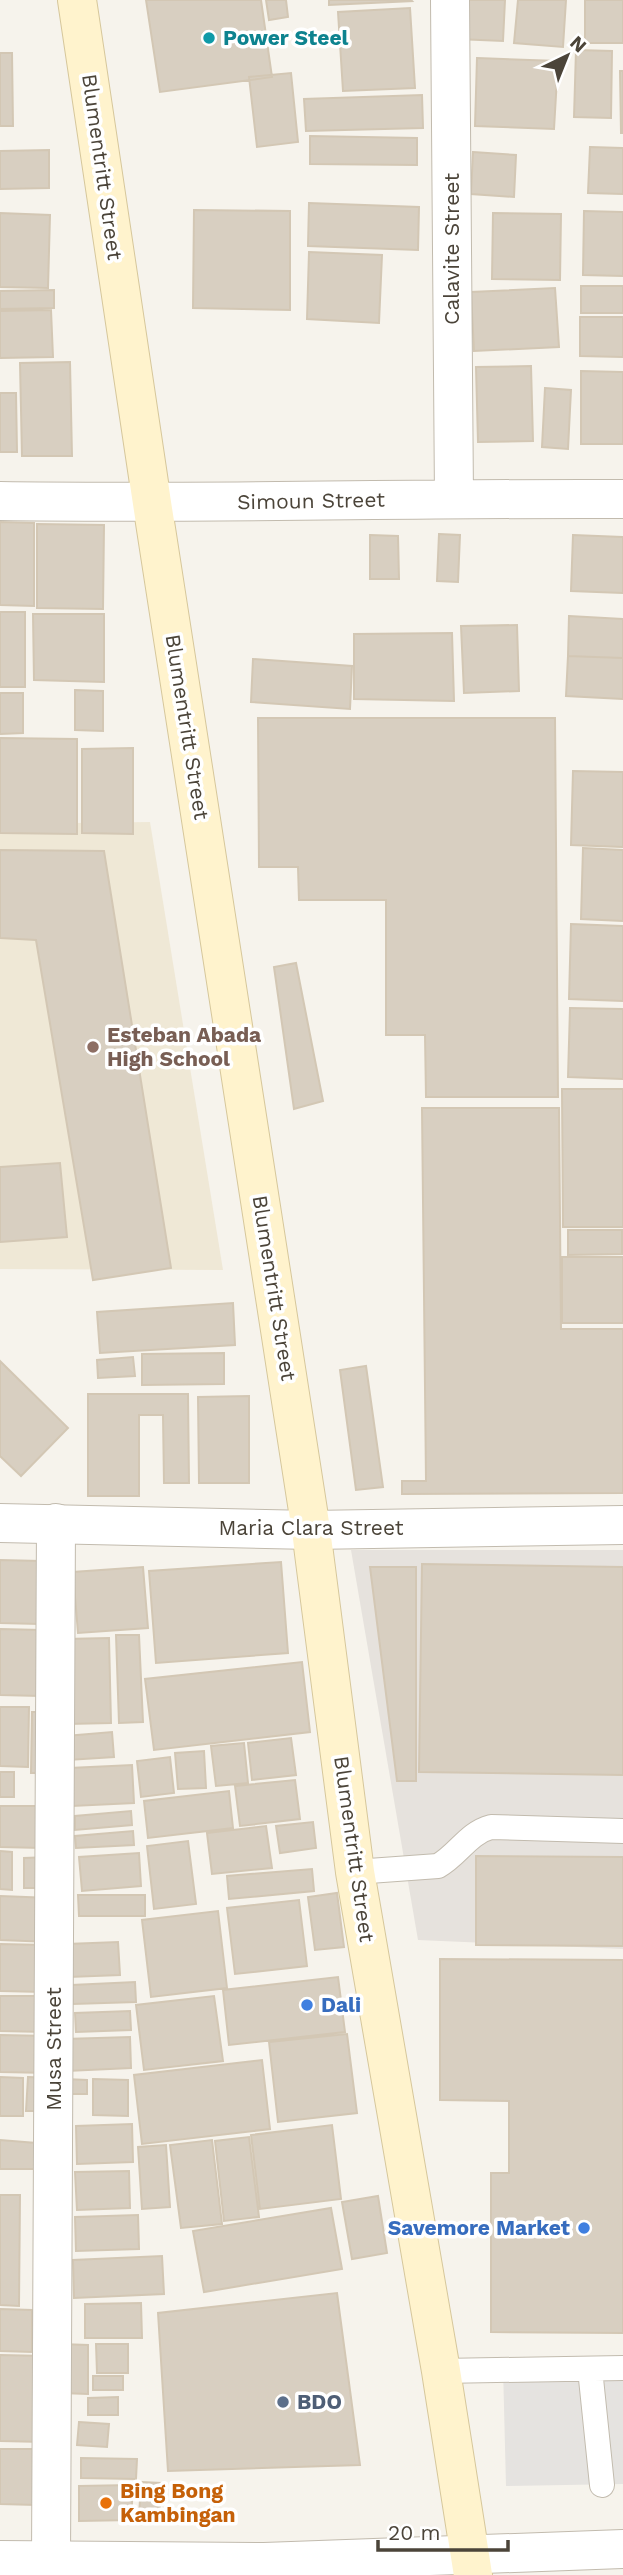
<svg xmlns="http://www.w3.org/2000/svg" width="623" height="2575" viewBox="0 0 623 2575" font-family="'Work Sans',sans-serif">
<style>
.industrial{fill:#e6e2dd}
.education{fill:#efe8d6}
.parking{fill:#e5e3e0}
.building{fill:#d8cfc1;stroke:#d3c7b4;stroke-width:2}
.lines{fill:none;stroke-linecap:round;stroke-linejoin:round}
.service-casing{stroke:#c2bbae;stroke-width:26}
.minor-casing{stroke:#c2bbae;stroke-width:40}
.tertiary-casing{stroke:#c2bbae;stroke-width:40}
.secondary-casing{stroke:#d6c79b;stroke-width:40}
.service{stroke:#fff;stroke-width:24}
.minor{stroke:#fff;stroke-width:38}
.tertiary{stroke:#fff;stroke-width:38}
.secondary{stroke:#fff3cd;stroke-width:38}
.culture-dot{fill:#0f9aa8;stroke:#fff;stroke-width:2.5}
.education-dot{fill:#8d6e63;stroke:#fff;stroke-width:2.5}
.shop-dot{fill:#3f7fe0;stroke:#fff;stroke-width:2.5}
.service-dot{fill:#5c6f8a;stroke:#fff;stroke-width:2.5}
.food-dot{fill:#e8710a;stroke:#fff;stroke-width:2.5}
.labels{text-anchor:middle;stroke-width:7;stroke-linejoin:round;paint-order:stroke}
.culture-label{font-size:21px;font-weight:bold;fill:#0d838f;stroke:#fff;text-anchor:start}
.street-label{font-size:21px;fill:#4b4439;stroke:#fff}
.education-label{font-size:21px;font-weight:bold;fill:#785e54;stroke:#fff;text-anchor:start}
.shop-label{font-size:21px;font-weight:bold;fill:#366cbe;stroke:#fff;text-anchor:start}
.service-label{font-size:21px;font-weight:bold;fill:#4e5e75;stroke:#fff;text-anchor:start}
.food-label{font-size:21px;font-weight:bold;fill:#c56008;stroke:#fff;text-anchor:start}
</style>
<rect width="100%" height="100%" fill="#f6f3ec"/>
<!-- industrial -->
<path class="industrial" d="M351,1550h272v399l-205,-9z"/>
<!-- education -->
<path class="education" d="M150,822l73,448 -223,-1v-445z"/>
<!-- parking -->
<path class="parking" d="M623,2365v119l-117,2 -3,-119z"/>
<!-- building -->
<path class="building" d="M146,0h115l11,77 -112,15z
M266,0h20l2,17 -19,3z
M329,0h82l1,1 -83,4z
M458,0h47l-2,41 -46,-2z
M518,0h48l-3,47 -49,-4z
M585,0h38v43h-38z
M410,8l5,80 -72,3 -5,-79z
M576,50l36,1 -1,67 -37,-1z
M0,53h12l1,73h-13z
M477,58l81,3 -4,68 -79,-3z
M620,71h3v62h-2z
M291,73l7,69 -41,5 -8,-70z
M422,95l1,33 -117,3 -2,-32z
M310,136l107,2v27l-107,-1z
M590,147l33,1v46l-35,-1z
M49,150v38l-49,1v-38z
M473,152l43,3 -2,42 -43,-3z
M309,203l110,4 -1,43 -110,-4z
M194,210l96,1v99l-97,-2z
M584,211l39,1v64l-40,-1z
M0,213l50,2 -2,73 -48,-1z
M493,213l68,1 -1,66 -68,-1z
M309,252l73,3 -3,68 -72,-4z
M581,286h42v27h-42z
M555,288l4,59 -85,4 -3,-59z
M54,290v18l-54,1v-18z
M51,310l2,47 -53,1v-47z
M580,317h43v40l-43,-1z
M70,362l2,94h-50l-2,-93z
M531,366l2,75 -55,1 -2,-75z
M581,371l42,1v72h-42z
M545,388l26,2 -3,59 -26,-2z
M0,393h16l1,59h-17z
M0,522l34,1v83l-34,-1z
M37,524l67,1 -1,84 -66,-1z
M439,534l21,1 -2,47 -21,-1z
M370,535l28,1 1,43h-29z
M573,535l50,2v56l-52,-2z
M0,612h25v75h-25z
M33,614h71v68l-70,-2z
M569,616l54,3v39l-55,-2z
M517,625l2,66 -55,2 -3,-67z
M452,633l2,68 -100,-2v-65z
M568,656l55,2v41l-57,-3z
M253,659l99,7 -2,43 -99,-7z
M75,690l28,1v40l-28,-1z
M0,693h23v40l-23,1z
M258,718h297l3,379h-132l-1,-62h-39v-135h-87l-1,-33h-39z
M0,738l77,1v95l-77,-1z
M133,748v86l-51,-1v-84z
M573,771l50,1v75l-52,-2z
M583,848l40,2v71l-42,-2z
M0,850l104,1 67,417 -78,12 -57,-340 -36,-2z
M571,924l52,2v75l-54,-2z
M296,963l27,138 -29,8 -20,-142z
M570,1008l53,1v70l-55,-2z
M562,1089h61v138h-60z
M422,1108h137l2,221h62v164l-221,1v-13h24z
M60,1163l7,74 -67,5v-75z
M568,1230h54v24l-54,1z
M562,1257h61v66h-61z
M233,1303l2,42 -135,8 -3,-41z
M224,1353v31l-82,1v-31z
M133,1357l2,19 -37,2 -1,-18z
M0,1361l68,67 -47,48 -21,-20z
M366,1366l17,121 -27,3 -16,-120z
M88,1394h100l1,89h-25l-1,-68h-24v81h-51z
M249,1396v87h-50l-1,-86z
M0,1560l40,1 -1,63 -39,-1z
M281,1562l7,91 -132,10 -7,-92z
M422,1564l201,3v208l-204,-3z
M143,1567l5,61 -70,5 -5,-61z
M370,1567h46v214h-19z
M0,1629l41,1 -1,66 -40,-1z
M116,1635h23l4,87 -24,1z
M109,1638l2,85 -44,1 -2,-85z
M302,1662l8,70 -156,18 -9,-71z
M0,1707h29l-1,60 -28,-1z
M32,1712h20l-2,61h-19z
M112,1732l2,25 -46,3 -2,-24z
M291,1738l5,37 -44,5 -4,-37z
M244,1743l4,40 -32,3 -5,-40z
M204,1751l2,37 -28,1 -3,-36z
M170,1757l4,36 -33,4 -4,-36z
M132,1765l2,38 -62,3 -2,-38z
M0,1772h14v25h-14z
M295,1780l5,39 -60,7 -5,-40z
M229,1791l4,37 -85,10 -4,-37z
M0,1806h42v42l-42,-1z
M131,1811l1,14 -57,5v-14z
M313,1822l3,26 -36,5 -4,-27z
M266,1826l6,42 -60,6 -5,-41z
M133,1831l1,14 -58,3 -1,-12z
M188,1841l8,63 -42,5 -7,-63z
M0,1851l12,1v38l-12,-1z
M139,1853l2,33 -59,5 -3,-34z
M476,1856l147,1v89l-147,-1z
M50,1857v31h-26v-30z
M312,1869l2,22 -85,8 -2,-23z
M337,1893l7,54 -29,3 -7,-53z
M78,1895h67v21h-66z
M0,1896l51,2 -1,44 -50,-2z
M299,1900l8,66 -72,8 -8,-66z
M218,1911l9,77 -76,9 -9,-77z
M118,1942l2,33 -51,2 -2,-33z
M0,1944l45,1 -1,47 -44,-1z
M440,1959l183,1v373l-132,-1v-159h18v-72l-69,-1z
M338,1977l7,55 -116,13 -6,-55z
M135,1982l1,20 -63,2 -1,-19z
M0,1996h45v36l-45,-1z
M214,1996l9,65 -79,9 -8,-65z
M130,2011l1,19 -55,2 -1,-19z
M347,2034l10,79 -79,9 -9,-80z
M0,2035l49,1v37l-49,-1z
M130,2037l1,31 -64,3 -2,-32z
M262,2060l8,69 -128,15 -8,-69z
M0,2077l23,1v38h-23z
M28,2077l24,1 -1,33h-25z
M64,2079l23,1v14h-23z
M93,2079l35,1v36l-35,-1z
M132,2124l1,38 -56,2 -1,-38z
M332,2125l9,74 -81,10 -9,-74z
M249,2137l10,80 -35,4 -9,-80z
M0,2140l36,3v26h-36z
M212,2140l10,84 -41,4 -11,-83z
M166,2145l4,62 -28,2 -4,-62z
M129,2171l1,37 -53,2 -2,-38z
M0,2195h20l-1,111 -19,-1z
M378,2196l9,57 -35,6 -10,-57z
M331,2208l11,61 -138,23 -11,-61z
M138,2215l1,34 -63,2 -1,-34z
M162,2256l2,38 -90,4 -1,-38z
M337,2293l23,172 -192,6 -10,-158z
M141,2303l1,35h-57v-34z
M0,2309l32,1v42l-32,-1z
M60,2344l28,1v49l-27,-1z
M96,2344h32v29h-31z
M0,2355l45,1 -1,86 -44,-1z
M93,2376h30v14h-30z
M118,2397v18h-30v-17z
M79,2422l30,2 -2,23 -30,-2z
M0,2449h37l-1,56 -36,-1z
M81,2458l56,1 -1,20 -55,-1z
M141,2482l20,1 -2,35 -20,-1z
M132,2485v35l-53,1v-35z"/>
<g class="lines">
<defs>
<path id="service" d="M355,1872l83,-6c20,-11 30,-33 53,-39l132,4
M590,2369l12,116
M441,2371l182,-3"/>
<path id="minor" d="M450,0l4,498
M0,501c208,3 415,-3 623,-2
M51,2560l5,-1037"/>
<path id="tertiary" d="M0,1523l311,7 312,-5
M0,2560l264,2 359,-13"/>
<path id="secondary" d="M77,0l75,503 159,1027 44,342 86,499 32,204"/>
</defs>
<!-- service casing -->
<use href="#service" class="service-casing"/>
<!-- minor casing -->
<use href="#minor" class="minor-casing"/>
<!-- tertiary casing -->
<use href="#tertiary" class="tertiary-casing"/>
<!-- secondary casing -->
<use href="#secondary" class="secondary-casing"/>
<!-- service -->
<use href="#service" class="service"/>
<!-- minor -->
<use href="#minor" class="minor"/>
<!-- tertiary -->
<use href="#tertiary" class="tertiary"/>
<!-- secondary -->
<use href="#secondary" class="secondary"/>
</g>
<!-- markers -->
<circle class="culture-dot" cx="209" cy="38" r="7"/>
<circle class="education-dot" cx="93" cy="1047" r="7"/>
<g class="shop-dot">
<circle cx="307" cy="2005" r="7"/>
<circle cx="584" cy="2228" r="7"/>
</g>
<circle class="service-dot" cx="283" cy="2402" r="7"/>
<circle class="food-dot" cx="106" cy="2503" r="7"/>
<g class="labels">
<!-- culture labels -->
<g class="culture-label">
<text x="223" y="45">Power Steel</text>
</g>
<!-- street labels -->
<g class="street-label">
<text transform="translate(102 167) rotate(82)" y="7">Blumentritt Street</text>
<text transform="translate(452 249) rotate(-90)" y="7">Calavite Street</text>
<text transform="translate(311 501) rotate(-1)" y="7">Simoun Street</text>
<text transform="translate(187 727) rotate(81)" y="7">Blumentritt Street</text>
<text transform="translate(274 1288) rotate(81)" y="7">Blumentritt Street</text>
<text x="311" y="1535">Maria Clara Street</text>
<text transform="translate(354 1849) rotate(82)" y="7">Blumentritt Street</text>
<text transform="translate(54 2049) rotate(-90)" y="7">Musa Street</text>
</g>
<!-- education labels -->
<g class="education-label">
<text x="107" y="1042">Esteban Abada<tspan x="107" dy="24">High School</tspan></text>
</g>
<!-- shop labels -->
<g class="shop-label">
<text x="321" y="2012">Dali</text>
<text x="570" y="2235" text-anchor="end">Savemore Market</text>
</g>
<!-- service labels -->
<g class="service-label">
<text x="297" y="2409">BDO</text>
</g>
<!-- food labels -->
<g class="food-label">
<text x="120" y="2498">Bing Bong<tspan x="120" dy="24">Kambingan</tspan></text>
</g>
</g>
<!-- north arrow -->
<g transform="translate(567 56) rotate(43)" stroke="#ffffff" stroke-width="5" paint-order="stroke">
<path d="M0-5L12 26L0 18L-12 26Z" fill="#4b4439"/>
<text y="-10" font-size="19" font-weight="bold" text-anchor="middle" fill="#4b4439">N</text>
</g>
<!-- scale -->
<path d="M378 2540v10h130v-10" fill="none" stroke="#4b4439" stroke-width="3.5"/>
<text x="388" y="2540" font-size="21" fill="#4b4439" stroke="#ffffff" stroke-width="5" paint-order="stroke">20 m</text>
</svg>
